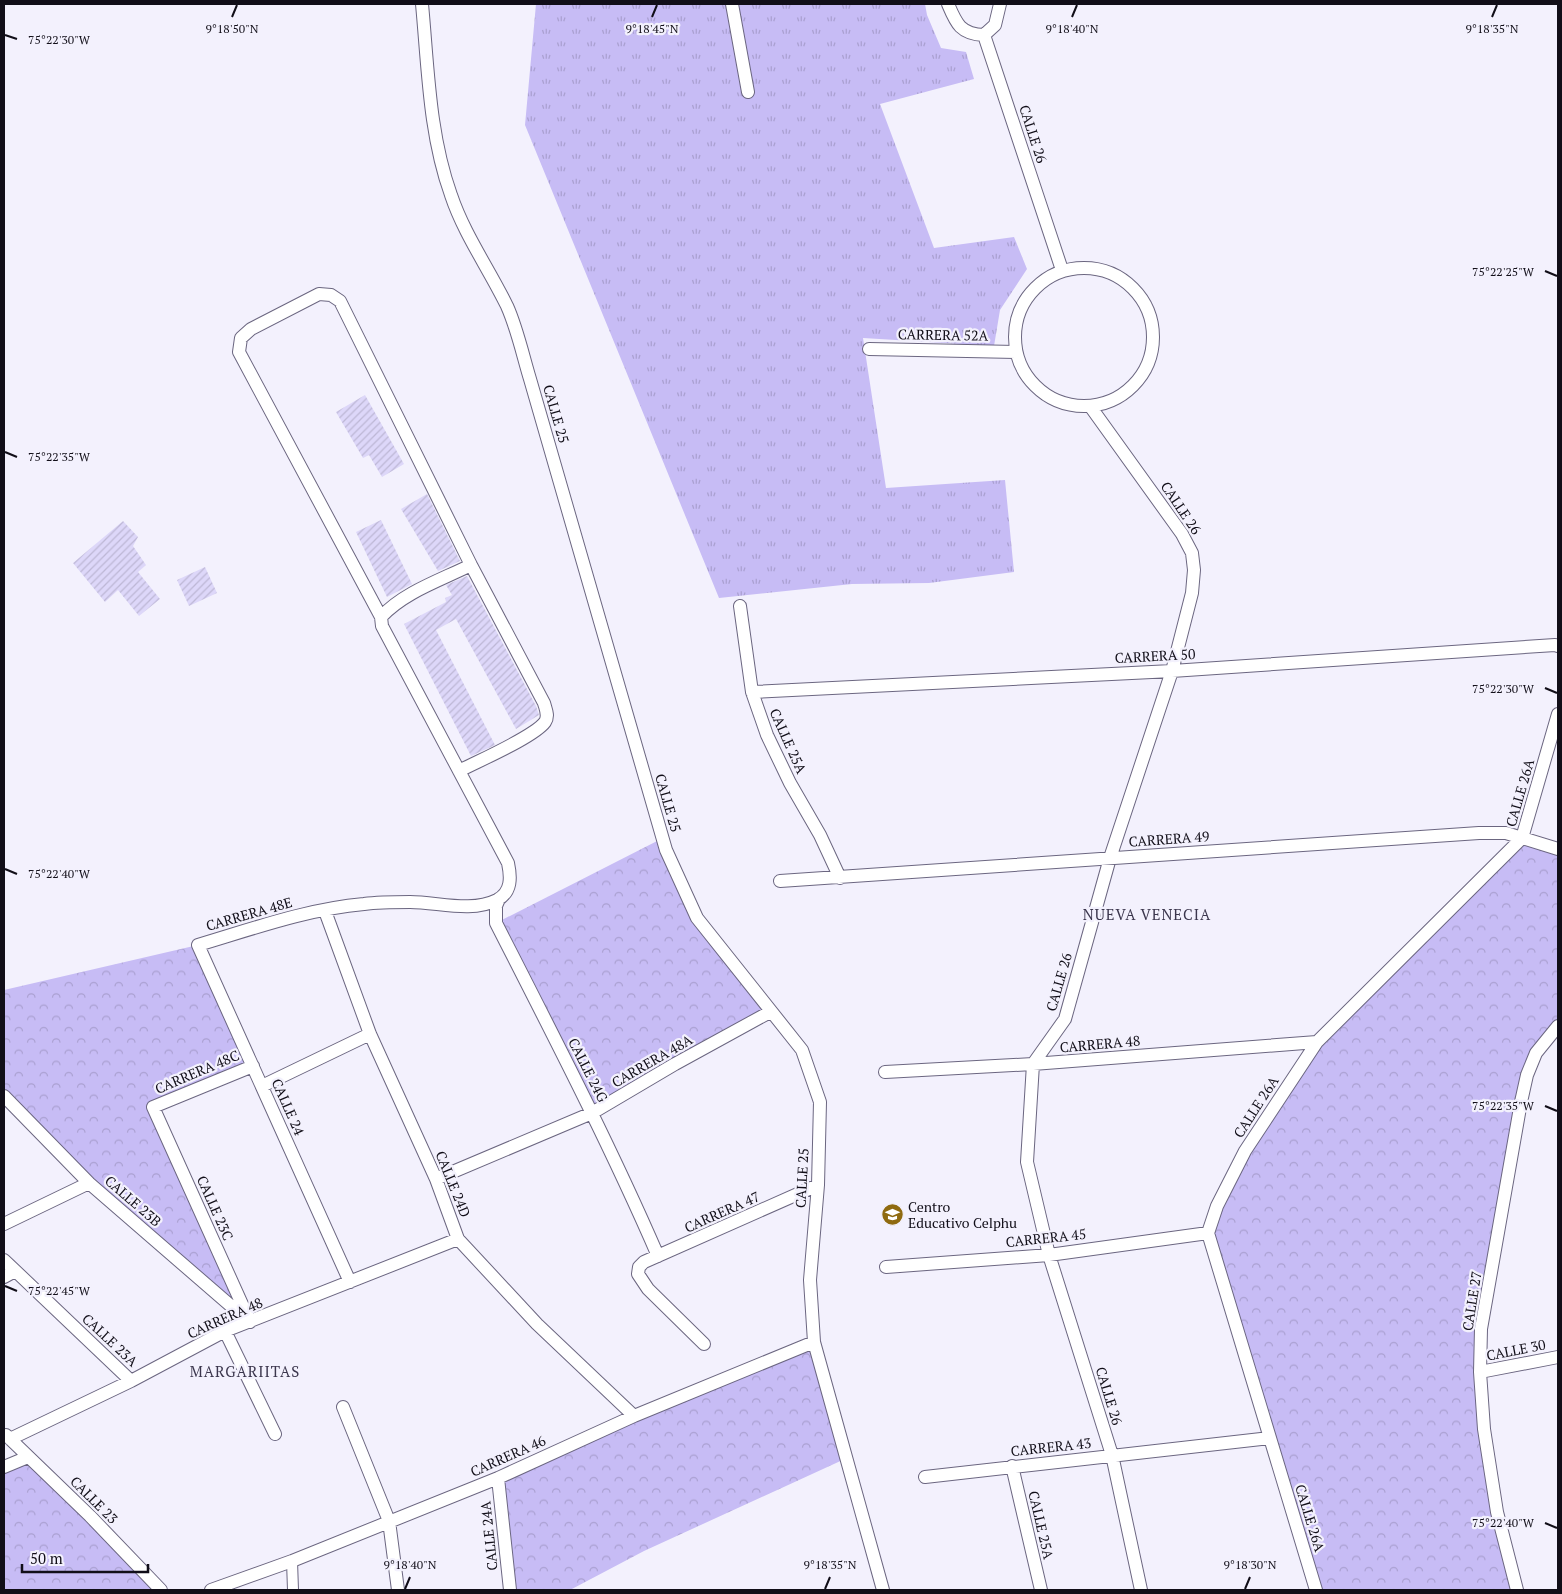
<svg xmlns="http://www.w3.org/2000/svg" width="1562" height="1594" viewBox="0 0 1562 1594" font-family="'PT Serif',serif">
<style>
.grass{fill:url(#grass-tufts)}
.park{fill:url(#park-crowns)}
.building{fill:url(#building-hatch)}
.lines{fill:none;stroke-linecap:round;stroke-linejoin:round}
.pedestrian-casing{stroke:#6b6680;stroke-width:12}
.minor-casing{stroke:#6b6680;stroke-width:14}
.pedestrian{stroke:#fff;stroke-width:10}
.minor{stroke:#fff;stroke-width:12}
.ticks{fill:none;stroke:#110e18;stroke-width:2}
.labels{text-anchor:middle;stroke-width:4.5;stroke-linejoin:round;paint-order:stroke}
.street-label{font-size:14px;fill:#110e18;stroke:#f3f1fd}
.poi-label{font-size:14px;fill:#110e18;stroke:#f3f1fd;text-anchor:start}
.neighbourhood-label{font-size:15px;letter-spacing:1px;fill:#3b364d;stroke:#f3f1fd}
.ticks-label{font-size:12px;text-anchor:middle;fill:#110e18;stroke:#f3f1fd;stroke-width:4.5;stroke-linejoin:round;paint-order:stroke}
</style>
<defs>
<pattern id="grass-tufts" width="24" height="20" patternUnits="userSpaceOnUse" patternTransform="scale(1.25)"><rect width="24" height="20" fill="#c7bcf5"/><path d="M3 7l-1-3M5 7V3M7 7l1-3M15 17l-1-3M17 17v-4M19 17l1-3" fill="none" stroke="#aaa0d1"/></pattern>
<pattern id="park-crowns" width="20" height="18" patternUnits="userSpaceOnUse" patternTransform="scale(1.25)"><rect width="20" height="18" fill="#c7bcf5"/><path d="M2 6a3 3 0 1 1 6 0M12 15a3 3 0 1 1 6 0" fill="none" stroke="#aaa0d1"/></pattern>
<pattern id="building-hatch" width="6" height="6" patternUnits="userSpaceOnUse" patternTransform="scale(1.25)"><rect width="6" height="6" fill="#ddd7f9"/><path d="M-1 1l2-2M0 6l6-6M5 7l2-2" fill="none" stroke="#bdb7d5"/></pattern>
</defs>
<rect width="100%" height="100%" fill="#f3f1fd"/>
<!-- grass -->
<path class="grass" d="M536,4h389l2,11 14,33 25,4 8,27 -94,25 54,144 80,-11 13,32 -27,41 -6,36 -131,-8 23,150 119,-8 9,92 -85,11 -77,1 -133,14 -194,-473z"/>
<!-- park -->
<path class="park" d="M663,838l34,80 73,94 -178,101 -96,-190z
M1522,838l36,11v177l-22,27 -55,276 16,183 20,78h-201l-108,-357 37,-82 72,-109z
M198,945l55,121 -100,41 97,215 -167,-145 -79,-81v-106z
M814,1342l33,116 -203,93 -74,39h-60l-12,-112z
M28,1457l133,133h-157v-123z"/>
<!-- building -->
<path class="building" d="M365,395l39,69 -22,13 -13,-22 -6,3 -27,-46z
M427,494l33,67 -22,10 -37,-62z
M381,520l31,64 -25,13 -31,-65z
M123,521l15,16 -5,9 13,19 -8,7 22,27 -21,17 -21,-26 -13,12 -32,-39z
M205,567l12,26 -28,13 -12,-26z
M467,576l69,130 3,9 -23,14 -60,-110 -20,11 59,115 -24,11 -67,-132 42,-22 -1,-4 7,-3 -6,-10z"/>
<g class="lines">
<defs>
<path id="pedestrian" d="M292,1561l1,29"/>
<path id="minor" d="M422,4c6,63 7,130 29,191 13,39 38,74 56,111 10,22 16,50 23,73l136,471 31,68 105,132 18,52 -2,83 -8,95 4,62 69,248
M732,4l16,88
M948,4c8,19 12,30 36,31l11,-10 5,-21
M984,35l78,235
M1015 337a69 69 0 1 1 138 0a69 69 0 1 1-138 0Z
M869,349l147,3
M1090,406l92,128 10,19 2,17 -2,23 -20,78 -62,187 -45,161 -32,45 -6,98 22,93 63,200 29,135
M740,606l12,86 15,43 23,48 30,52 20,43
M381,617l-142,-265 2,-14 10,-9 68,-35 12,1 9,6 131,264 73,138c2,7 5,13 1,19 -11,15 -67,39 -86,49
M752,692l420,-21 383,-26 3,1
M780,881l699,-48h27l52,16
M499,899l-3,7v17c56,110 113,220 162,333
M325,911l45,123 66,145 22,60 79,85 97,92
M885,1072l148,-8 284,-22
M262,1086l108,-52
M4,1096l85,87 157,136
M436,1179l156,-66 83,-49 95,-52
M4,1224l85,-41
M4,1260l127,121
M886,1267l163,-12 159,-22
M4,1277l11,-6
M350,1282l-152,-337c54,-16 109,-36 166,-41 15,-2 31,-2 46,-2 28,0 61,11 87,-2 15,-8 14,-23 11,-37l-126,-237 -1,-9c23,-25 60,-37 90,-52
M250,1322l-97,-215 100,-41
M225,1331l50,103
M704,1344l-56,-55 -10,-15 1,-7 5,-5 174,-77
M1480,1372l78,-15
M343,1407l46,114 9,69
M6,1435l84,81 71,74
M10,1439l121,-58 94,-50 233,-92
M1012,1466l29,124
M4,1467l24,-10
M925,1477l345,-39
M498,1478l12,112
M211,1590l81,-29 206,-83 136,-62 180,-74
M1316,1590l-108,-357 9,-27 28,-55 72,-109 205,-204 36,-124
M1517,1590l-20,-78 -13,-83 -4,-57 1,-43 40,-227 6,-27 9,-22 22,-27"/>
</defs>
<!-- pedestrian casing -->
<use href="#pedestrian" class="pedestrian-casing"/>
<!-- minor casing -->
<use href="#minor" class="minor-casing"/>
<!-- pedestrian -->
<use href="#pedestrian" class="pedestrian"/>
<!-- minor -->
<use href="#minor" class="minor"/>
</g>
<!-- ticks -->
<path class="ticks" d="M232,17l5,-12M652,17l5,-12M1072,17l5,-12M1492,17l5,-12M5,35l12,4M1545,271l12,5M5,452l12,5M1545,688l12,5M5,869l12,5M1545,1106l12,5M5,1286l12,5M1545,1523l12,5M405,1589l5,-12M825,1589l5,-12M1245,1589l5,-12"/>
<!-- icons -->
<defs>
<symbol id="school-disc" viewBox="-11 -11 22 22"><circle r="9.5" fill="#8f6a0f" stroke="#f3f1fd"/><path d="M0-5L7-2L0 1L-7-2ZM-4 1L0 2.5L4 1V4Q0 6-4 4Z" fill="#fff"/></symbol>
</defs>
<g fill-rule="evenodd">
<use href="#school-disc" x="880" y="1202" width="25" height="25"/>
</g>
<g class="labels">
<!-- street labels -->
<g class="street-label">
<text transform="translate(1033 134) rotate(72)" y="5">CALLE 26</text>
<text transform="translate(943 335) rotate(1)" y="5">CARRERA 52A</text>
<text transform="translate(556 414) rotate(74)" y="5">CALLE 25</text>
<text transform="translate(1181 508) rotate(56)" y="5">CALLE 26</text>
<text transform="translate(1155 656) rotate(-3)" y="5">CARRERA 50</text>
<text transform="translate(788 741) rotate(66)" y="5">CALLE 25A</text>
<text transform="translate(1520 793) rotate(-74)" y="5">CALLE 26A</text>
<text transform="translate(668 803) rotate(74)" y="5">CALLE 25</text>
<text transform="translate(1169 839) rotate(-4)" y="5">CARRERA 49</text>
<text transform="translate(249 914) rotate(-16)" y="5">CARRERA 48E</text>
<text transform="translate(1059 982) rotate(-74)" y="5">CALLE 26</text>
<text transform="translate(1100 1044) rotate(-5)" y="5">CARRERA 48</text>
<text transform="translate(652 1061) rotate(-30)" y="5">CARRERA 48A</text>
<text transform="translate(588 1070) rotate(63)" y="5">CALLE 24G</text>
<text transform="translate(197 1072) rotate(-23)" y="5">CARRERA 48C</text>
<text transform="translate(288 1107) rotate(66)" y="5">CALLE 24</text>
<text transform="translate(1256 1107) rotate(-57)" y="5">CALLE 26A</text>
<text transform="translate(802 1178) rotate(-87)" y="5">CALLE 25</text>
<text transform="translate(453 1184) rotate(68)" y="5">CALLE 24D</text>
<text transform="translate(133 1201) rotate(41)" y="5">CALLE 23B</text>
<text transform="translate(215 1208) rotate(66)" y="5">CALLE 23C</text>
<text transform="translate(722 1212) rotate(-24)" y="5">CARRERA 47</text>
<text transform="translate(1046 1238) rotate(-6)" y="5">CARRERA 45</text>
<text transform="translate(1472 1301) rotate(-81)" y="5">CALLE 27</text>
<text transform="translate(225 1318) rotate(-24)" y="5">CARRERA 48</text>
<text transform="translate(110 1340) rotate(43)" y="5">CALLE 23A</text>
<text transform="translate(1516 1350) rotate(-11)" y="5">CALLE 30</text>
<text transform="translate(1109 1396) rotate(73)" y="5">CALLE 26</text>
<text transform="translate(1051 1447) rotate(-6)" y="5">CARRERA 43</text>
<text transform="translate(508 1456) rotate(-24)" y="5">CARRERA 46</text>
<text transform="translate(94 1500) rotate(45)" y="5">CALLE 23</text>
<text transform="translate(1310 1518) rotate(73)" y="5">CALLE 26A</text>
<text transform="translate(1041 1525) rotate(77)" y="5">CALLE 25A</text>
<text transform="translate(489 1536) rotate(-96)" y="5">CALLE 24A</text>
</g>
<!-- poi labels -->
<g class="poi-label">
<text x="908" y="1212">Centro<tspan x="908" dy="16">Educativo Celphu</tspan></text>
</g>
<!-- neighbourhood labels -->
<g class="neighbourhood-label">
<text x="1147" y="920">NUEVA VENECIA</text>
<text x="245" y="1377">MARGARIITAS</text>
</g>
</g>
<g class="ticks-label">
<text x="652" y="33">9°18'45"N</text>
<text x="232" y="33">9°18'50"N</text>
<text x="1072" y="33">9°18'40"N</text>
<text x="1492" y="33">9°18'35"N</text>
<text x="59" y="44">75°22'30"W</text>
<text x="1503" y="276">75°22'25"W</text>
<text x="59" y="461">75°22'35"W</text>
<text x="1503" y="693">75°22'30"W</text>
<text x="59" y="878">75°22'40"W</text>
<text x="1503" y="1110">75°22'35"W</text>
<text x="59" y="1295">75°22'45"W</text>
<text x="1503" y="1527">75°22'40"W</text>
<text x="410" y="1569">9°18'40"N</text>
<text x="830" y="1569">9°18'35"N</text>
<text x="1250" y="1569">9°18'30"N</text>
</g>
<!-- border -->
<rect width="1562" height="1594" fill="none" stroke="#110e18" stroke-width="10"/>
<!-- scale -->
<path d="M22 1564v8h126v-8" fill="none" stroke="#110e18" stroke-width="2.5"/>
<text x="30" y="1564" font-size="15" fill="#110e18" stroke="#f3f1fd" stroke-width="4" paint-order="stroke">50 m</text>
</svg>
